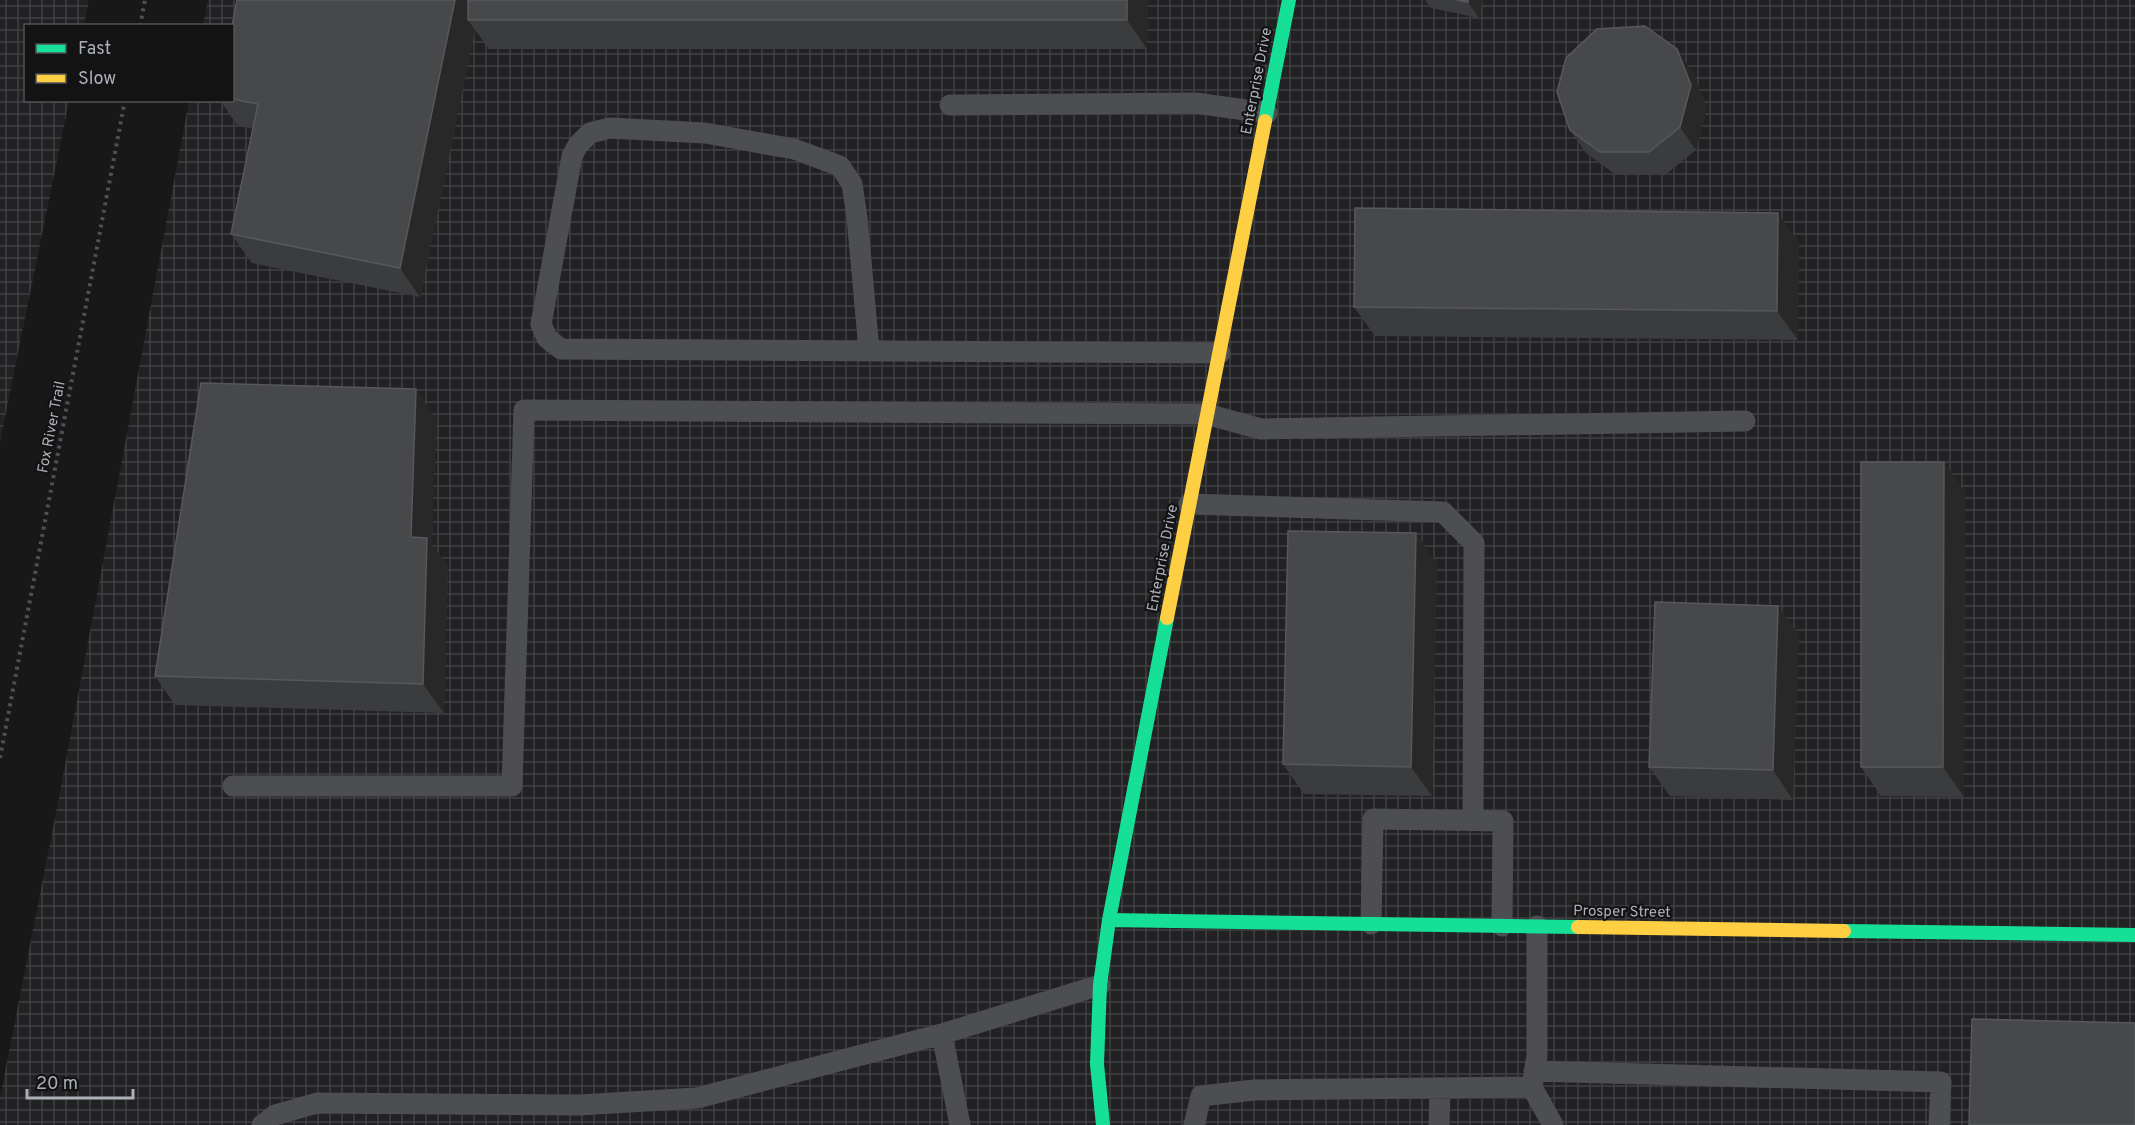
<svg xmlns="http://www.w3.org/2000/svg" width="2135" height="1125" viewBox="0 0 2135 1125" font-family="Overpass,sans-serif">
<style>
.industrial{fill:url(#industrial-grid)}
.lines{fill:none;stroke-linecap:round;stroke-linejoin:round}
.path{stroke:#4e5052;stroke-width:4;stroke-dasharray:3 4.5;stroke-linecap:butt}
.lane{stroke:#4d4e51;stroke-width:21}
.fast{stroke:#16e098;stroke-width:14}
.slow{stroke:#ffcf43;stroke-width:14}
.wall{fill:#3b3c3d}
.shaded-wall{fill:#282829}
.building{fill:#47484a;stroke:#57585c;stroke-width:1.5}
.labels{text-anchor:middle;stroke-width:4.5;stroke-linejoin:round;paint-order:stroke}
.street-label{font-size:15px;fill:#abafb8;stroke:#131314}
</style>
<defs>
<pattern id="industrial-grid" width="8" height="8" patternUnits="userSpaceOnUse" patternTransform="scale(1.5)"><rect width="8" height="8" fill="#222224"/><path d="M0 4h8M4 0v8" fill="none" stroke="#3f4042"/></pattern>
</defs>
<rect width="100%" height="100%" fill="#181819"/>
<!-- industrial -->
<path class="industrial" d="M0,0h89l-5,25 -58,1v74l43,1 -69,341z
M208,0h1927v1125h-2135v-28l60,-305 129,-691 43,-1v-74l-29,-1z"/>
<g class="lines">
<!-- path -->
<path class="path" d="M140,26l5,-26
M0,758l125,-658"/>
<!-- lane -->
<path class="lane" d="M950,105l245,-2 72,10
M869,350l-12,-133 -5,-33 -12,-18 -46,-17 -89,-16 -95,-5 -20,5 -12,12 -6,11 -31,168 6,14 14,11 659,4
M1189,504l254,8 31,31 -1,277
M233,786h279l12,-376 682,4 55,15 484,-8
M1371,924l2,-105 130,2 -1,105
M942,1034l18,91
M1534,1071l407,11 -2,43
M1532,1087l21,38
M262,1125l13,-10 42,-12 262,2 118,-7 245,-64 158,-49
M1194,1125l7,-29 53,-6 278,-3 5,-31v-130
M1439,1125l1,-37"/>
<!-- fast -->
<path class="fast" d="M1265,121l24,-121
M1109,920l469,7
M1844,931l291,4
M1103,1125l-6,-61 3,-79 9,-65 58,-302"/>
<!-- slow -->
<path class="slow" d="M1167,618l98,-497
M1578,927l266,4"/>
</g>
<!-- wall -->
<path class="wall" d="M1148,0l-1,49h-658l-14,-19 -55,267 -168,-34 -21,-29 22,-105 -16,-4 -17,-25h12v-74z
M1425,0h58l-4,18 -48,-10z
M1677,49l16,23 14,36 -11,42 -31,25h-49l-30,-22 -16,-23z
M1799,242l-1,98 -423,-4 -21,-29z
M416,389l20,30 -4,126 16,22 -4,146 -269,-8 -20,-29z
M1944,462l21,30 -1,305 -83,-1 -20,-29z
M1437,563l-5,233 -128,-2 -21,-30z
M1778,606l21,29 -6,165 -123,-4 -21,-29z"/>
<!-- shaded-wall -->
<path class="shaded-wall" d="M455,0h26l-13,20 7,10 -55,267 -20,-29z
M1127,0h21l-1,49 -20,-29z
M1468,0h15l-4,18 -11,-16z
M1677,49l16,23 14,36 -11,42 -16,-23z
M1778,213l21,29 -1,98 -21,-29z
M416,389l20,30 -4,126 16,22 -4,146 -21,-29 -12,-147z
M1944,462l21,30 -1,305 -21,-30z
M1416,533l21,30 -5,233 -21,-29z
M1778,606l21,29 -6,165 -20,-30z"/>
<!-- building -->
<path class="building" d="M237,0h218l-55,268 -169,-34 27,-130 -26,-5v-73z
M468,0h659v20h-659z
M1457,0h11v2z
M1645,26l32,23 14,36 -11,42 -31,25h-49l-30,-22 -13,-38 9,-34 31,-29z
M1355,208l423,5 -1,98 -423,-4z
M201,383l215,6 -5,148 16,1 -4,146 -268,-8z
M1861,462h83l-1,305h-82z
M1288,531l128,2 -5,234 -128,-3z
M1655,602l123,4 -5,164 -124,-3z
M1972,1019l163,4v102h-166z"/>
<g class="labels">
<!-- street labels -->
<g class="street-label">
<text transform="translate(1256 81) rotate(-79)" y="5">Enterprise Drive</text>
<text transform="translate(51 427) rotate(-79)" y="5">Fox River Trail</text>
<text transform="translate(1162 558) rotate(-79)" y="5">Enterprise Drive</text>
<text transform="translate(1622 911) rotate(1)" y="5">Prosper Street</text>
</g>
</g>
<!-- legend -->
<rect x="24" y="24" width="210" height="78" fill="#131314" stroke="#505156" stroke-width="1.5"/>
<rect x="36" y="44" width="30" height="9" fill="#16e098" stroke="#505156" stroke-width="1.5"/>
<text x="78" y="54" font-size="18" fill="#abafb8">Fast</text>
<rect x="36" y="74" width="30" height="9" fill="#ffcf43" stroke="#505156" stroke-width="1.5"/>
<text x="78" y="84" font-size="18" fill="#abafb8">Slow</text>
<!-- scale -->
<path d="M27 1089v9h106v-9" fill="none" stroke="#abafb8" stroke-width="3"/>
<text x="36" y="1089" font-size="18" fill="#abafb8" stroke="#131314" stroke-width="4.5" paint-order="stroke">20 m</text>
</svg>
